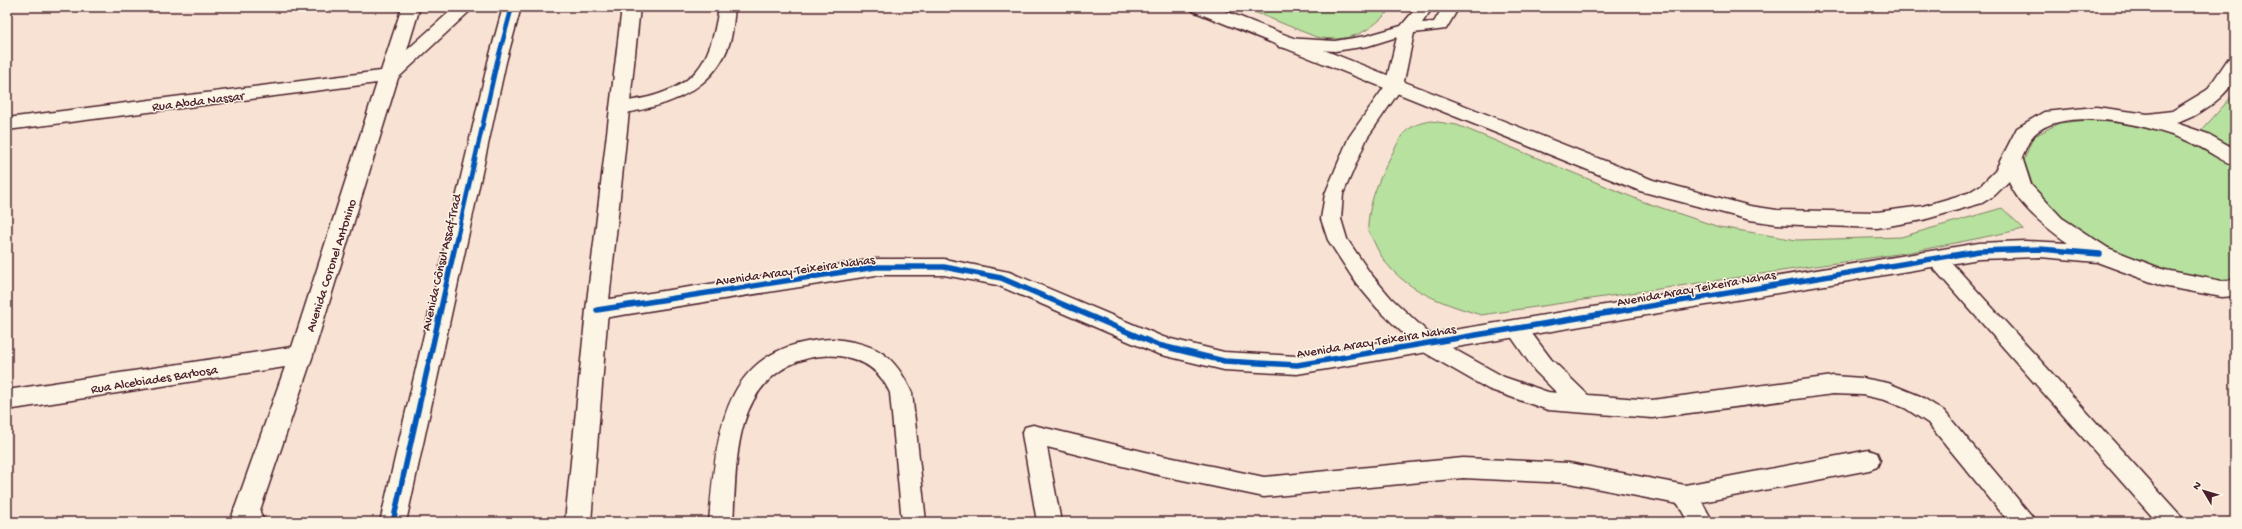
<svg xmlns="http://www.w3.org/2000/svg" width="2242" height="529" viewBox="0 0 2242 529" font-family="'Gochi Hand',sans-serif">
  <style>
    .green { fill: #b7e19e; stroke: #808064 }
    .lines { fill: none; stroke-linecap: round; stroke-linejoin: round }
    .lane-casing { stroke: #4a1f2b; stroke-width: 3 }
    .street-casing { stroke: #4a1f2b; stroke-width: 3 }
    .secondary-casing { stroke: #4a1f2b; stroke-width: 3 }
    .primary-casing { stroke: #4a1f2b; stroke-width: 3 }
    .lane { fill: #fcf5e5; fill-rule: evenodd }
    .street { fill: #fcf5e5; fill-rule: evenodd }
    .secondary { fill: #fcf5e5; fill-rule: evenodd }
    .primary { fill: #fcf5e5; fill-rule: evenodd }
    .cycleway-far1-casing { stroke: #fcf5e5; stroke-width: 6 }
    .cycleway-casing { stroke: #fcf5e5; stroke-width: 8 }
    .cycleway-far1 { stroke: #0057b8; stroke-width: 4.5 }
    .cycleway { stroke: #0057b8; stroke-width: 5.5 }
    .labels { text-anchor: middle; stroke-width: 3; stroke-linejoin: round; paint-order: stroke }
    .street-label { font-size: 13px; fill: #4a1f2b; stroke: #fcf5e5 }
  </style>
  <rect width="100%" height="100%" fill="#f8e2d4"/>
  <filter id="ink" filterUnits="userSpaceOnUse"><feTurbulence type="fractalNoise" baseFrequency=".025" numOctaves="2"/><feDisplacementMap in="SourceGraphic" scale="8" xChannelSelector="R" yChannelSelector="G"/><feConvolveMatrix kernelMatrix="1 2 1 2 8 2 1 2 1" color-interpolation-filters="sRGB"/></filter>
  <g filter="url(#ink)">
    <g class="green">
      <path d="M 1242,7 L 1364,7 L 1388,12 C 1367,34 1347,43 1316,37 Z"/>
      <path d="M 2235,93 L 2235,147 L 2201,131 Z"/>
      <path d="M 2099,119 L 2146,126 L 2195,144 L 2235,167 L 2235,278 L 2215,280 L 2161,271 L 2108,250 L 2063,221 L 2034,189 L 2024,160 L 2033,137 L 2059,123 Z"/>
      <path d="M 1431,121 L 1457,125 L 1644,202 L 1719,227 L 1797,240 L 1901,237 L 2002,208 L 2024,229 L 1911,252 L 1481,315 C 1438,302 1393,287 1374,242 C 1372,237 1367,231 1368,225 C 1370,192 1387,164 1402,135 C 1411,126 1418,123 1431,121 Z"/>
    </g>
    <g class="lines">
      <g class="lane-casing">
        <g id="lane">
          <path d="M 719,7 L 735,7 C 734,17 733,28 731,38 C 721,76 689,98 652,107 C 640,110 625,115 613,112 L 610,108 L 613,104 C 625,101 637,100 649,97 C 702,83 711,56 719,7 Z"/>
          <path d="M 1417,7 L 1433,7 L 1422,23 L 1434,22 L 1443,7 L 1459,7 L 1446,29 L 1414,33 L 1403,86 L 1367,138 L 1343,194 L 1341,219 L 1347,239 L 1370,273 L 1391,298 L 1434,338 L 1504,377 L 1548,392 L 1557,393 L 1535,371 L 1510,335 L 1507,329 L 1510,323 L 1517,321 L 1524,323 L 1551,359 L 1588,395 L 1652,400 L 1833,376 L 1862,378 L 1888,383 L 1920,396 L 1944,411 L 2031,515 L 2035,522 L 2009,522 L 1928,423 L 1905,408 L 1885,400 L 1862,395 L 1833,394 L 1652,418 L 1548,410 L 1488,389 L 1420,350 L 1377,308 L 1356,283 L 1328,240 L 1321,219 L 1325,194 L 1349,137 L 1385,86 L 1397,37 L 1368,46 L 1335,51 L 1285,48 L 1279,47 L 1277,43 L 1279,39 L 1285,38 L 1335,41 L 1366,36 L 1401,26 Z"/>
          <path d="M 1936,251 L 1943,253 L 2180,515 L 2184,522 L 2157,522 L 1929,263 L 1926,258 L 1929,253 Z"/>
          <path d="M 834,339 C 877,344 894,354 912,393 L 926,522 L 902,522 L 890,393 C 880,370 863,359 839,356 C 821,354 803,358 788,366 C 732,396 737,467 733,522 L 709,522 C 717,433 720,343 834,339 Z"/>
          <path d="M 1033,425 L 1154,454 L 1264,477 L 1463,458 L 1569,463 L 1685,485 L 1869,450 L 1877,453 L 1880,460 L 1877,467 L 1869,470 L 1702,502 L 1713,522 L 1688,522 L 1678,504 L 1569,483 L 1463,478 L 1264,497 L 1154,474 L 1047,447 L 1061,522 L 1037,522 L 1022,434 L 1025,427 Z"/>
        </g>
      </g>
      <g class="street-casing">
        <path id="street" d="M 402,7 L 420,7 L 407,50 L 455,7 L 474,7 L 398,78 L 313,355 L 256,522 L 230,522 L 285,367 L 7,410 L 7,390 L 292,347 L 377,83 L 7,130 L 7,118 L 381,71 Z"/>
      </g>
      <g class="secondary-casing">
        <path id="secondary" d="M 1190,7 L 1215,7 L 1653,180 L 1750,206 L 1777,210 L 1877,212 L 1923,206 L 1968,193 L 1981,185 L 1995,171 L 2017,128 L 2044,112 L 2096,107 L 2148,114 L 2172,111 L 2207,90 L 2228,59 L 2235,57 C 2235,63 2236,70 2235,76 C 2231,95 2194,119 2176,123 L 2208,134 L 2235,149 L 2235,165 C 2220,161 2208,150 2194,144 C 2159,127 2061,102 2032,137 C 2028,142 2025,151 2022,157 L 2031,185 L 2062,218 L 2108,248 L 2165,270 L 2222,281 L 2235,280 L 2235,296 L 2222,297 L 2162,286 L 2097,262 L 2040,257 L 1979,259 L 1297,374 L 1224,370 L 1158,354 L 997,285 L 944,275 L 876,275 L 597,319 L 589,316 L 586,310 L 589,304 L 597,301 L 876,259 L 944,259 L 1009,272 L 1163,337 L 1224,352 L 1297,356 L 1979,243 L 2025,241 L 2068,243 C 2048,229 2017,205 2009,181 L 1995,195 L 1982,203 L 1923,220 L 1877,228 L 1777,224 L 1750,220 L 1640,191 L 1193,11 Z"/>
      </g>
      <g class="primary-casing">
        <g id="primary">
          <path d="M 503,7 L 521,7 L 506,62 L 406,522 L 380,522 L 488,62 Z"/>
          <path d="M 622,7 L 640,7 L 608,310 L 591,522 L 565,522 L 586,310 Z"/>
          <path d="M 247,499 L 256,502 L 264,522 L 238,522 L 234,510 L 238,502 Z"/>
        </g>
      </g>
      <use href="#lane" class="lane"/>
      <use href="#street" class="street"/>
      <use href="#secondary" class="secondary"/>
      <use href="#primary" class="primary"/>
      <g class="cycleway-far1-casing">
        <path id="cycleway-far1" d="M 457,238 L 497,62 L 512,7"/>
      </g>
      <g class="cycleway-casing">
        <g id="cycleway">
          <path d="M 597,310 L 876,267 L 944,267 L 1001,278 L 1158,345 L 1224,361 L 1297,365 L 1979,251 L 2040,249 L 2100,254"/>
          <path d="M 393,522 L 457,237"/>
        </g>
      </g>
      <use href="#cycleway-far1" class="cycleway-far1"/>
      <use href="#cycleway" class="cycleway"/>
    </g>
  </g>
  <g class="labels">
    <g class="street-label">
      <text transform="translate(198 100) rotate(-7)" y="5">Rua Abda Nassar</text>
      <text transform="translate(440 262) rotate(-77)" y="5">Avenida Cônsul Assaf Trad</text>
      <text transform="translate(330 265) rotate(-72)" y="5">Avenida Coronel Antonino</text>
      <text transform="translate(795 269) rotate(-8)" y="5">Avenida Aracy Teixeira Nahas</text>
      <text transform="translate(1696 287) rotate(-10)" y="5">Avenida Aracy Teixeira Nahas</text>
      <text transform="translate(1376 340) rotate(-9)" y="5">Avenida Aracy Teixeira Nahas</text>
      <text transform="translate(154 378) rotate(-9)" y="5">Rua Alcebiades Barbosa</text>
    </g>
  </g>
  <rect width="2242" height="529" fill="none" stroke="#fcf5e5" stroke-width="24"/>
  <rect x="12" y="12" width="2218" height="505" fill="none" stroke="#4a1f2b" stroke-width="1.5" filter="url(#ink)"/>
  <g transform="translate(2204 491) rotate(308)" stroke="#fcf5e5" stroke-width="3" paint-order="stroke">
  <path d="M0-3L7 15L0 10L-7 15Z" fill="#4a1f2b"/>
  <text y="-6" font-size="11" font-weight="bold" text-anchor="middle" fill="#4a1f2b">N</text>
  </g>
</svg>
